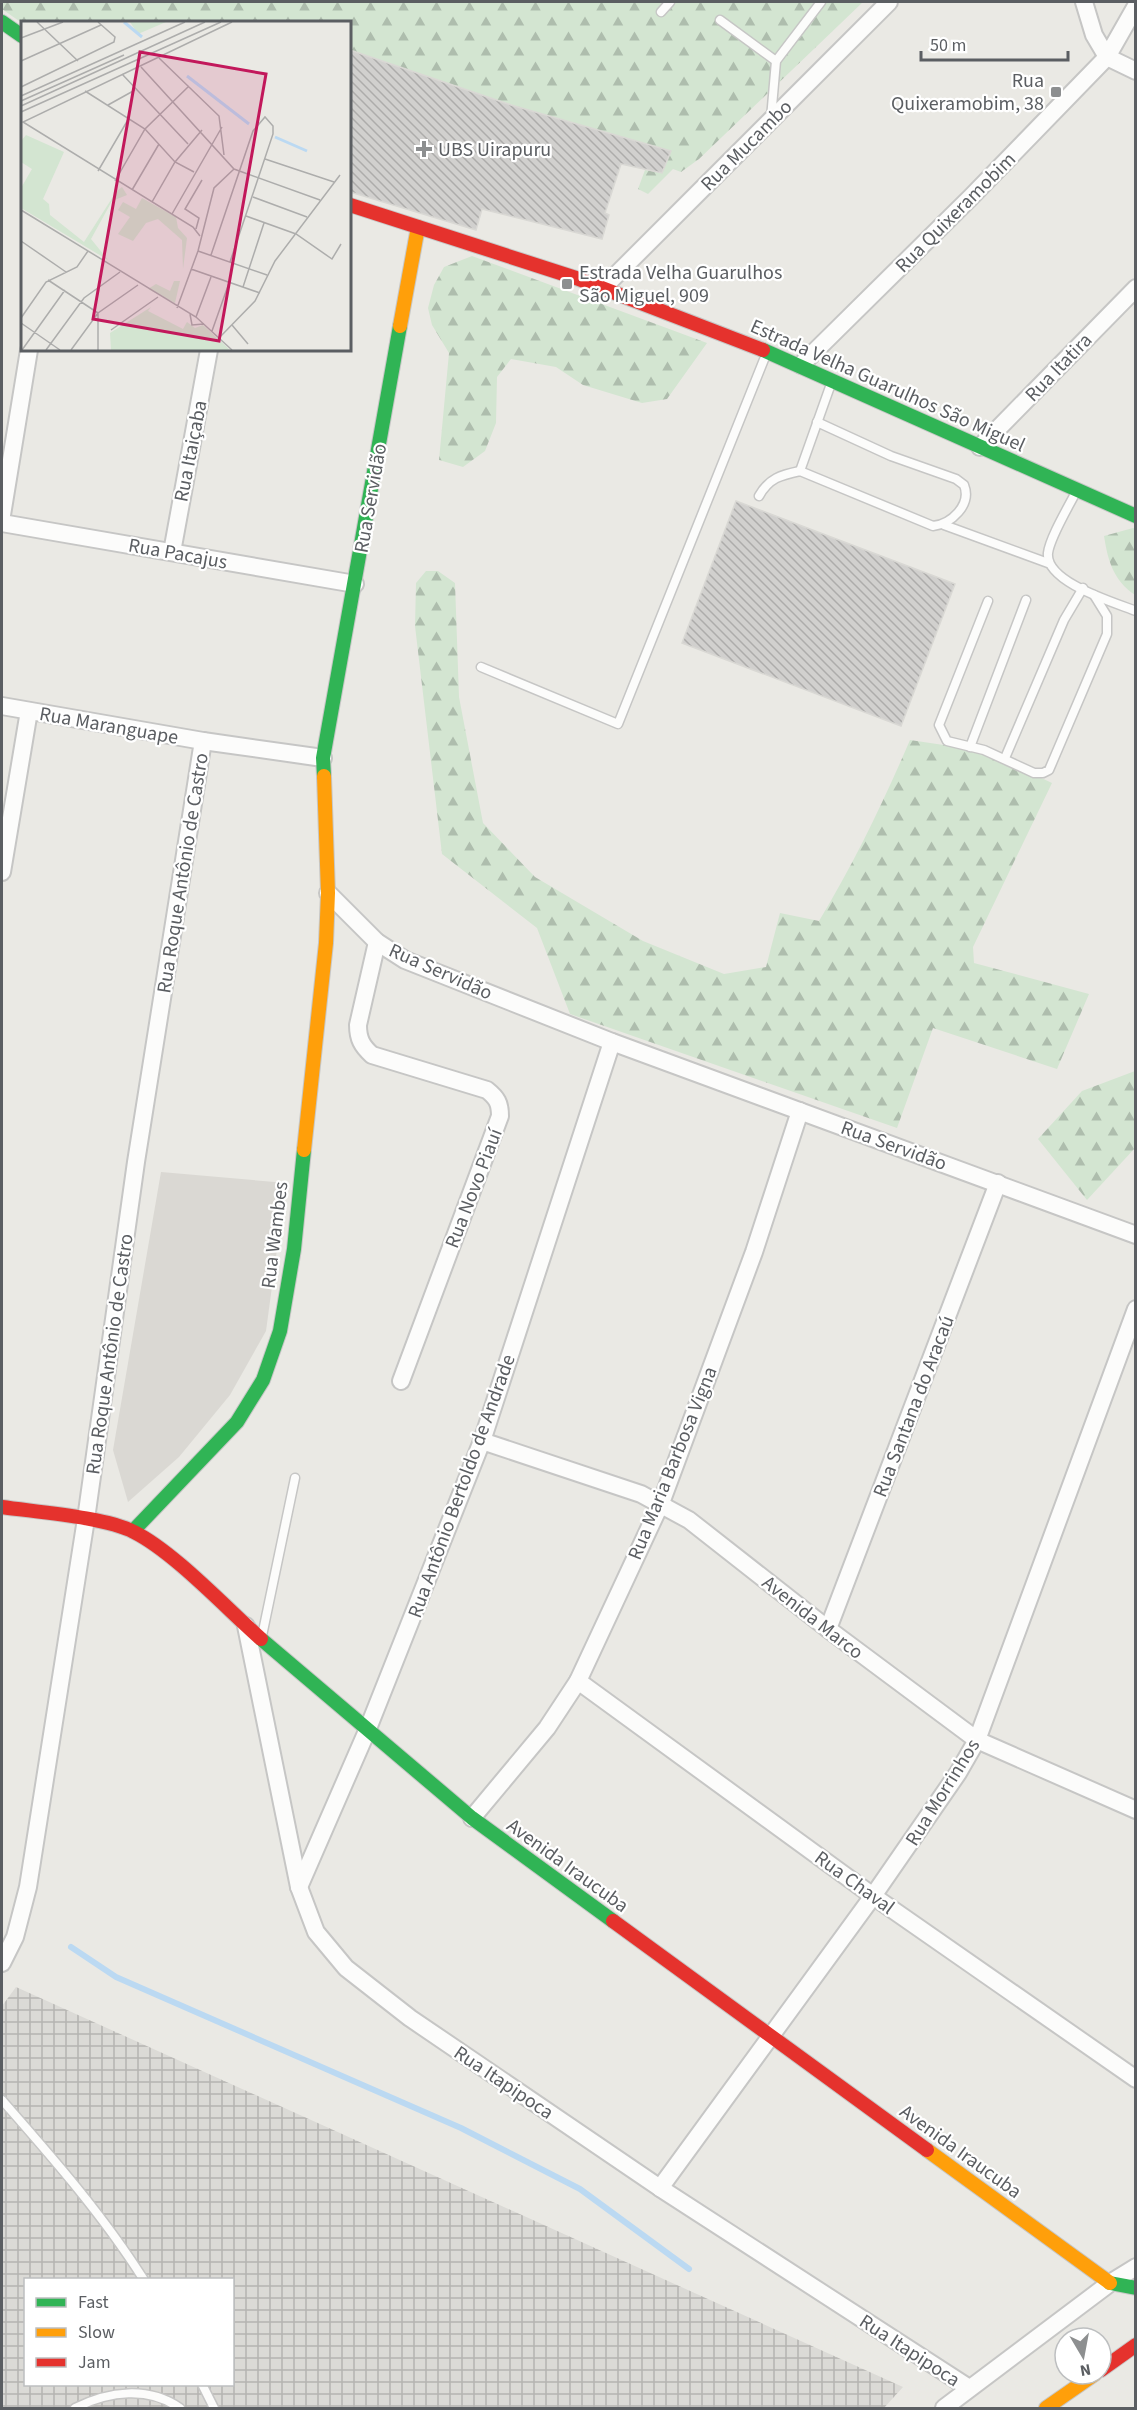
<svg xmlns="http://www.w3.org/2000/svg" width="1137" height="2410" viewBox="0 0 1137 2410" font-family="'Source Sans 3',sans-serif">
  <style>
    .industrial { fill: url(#industrial-grid); fill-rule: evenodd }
    .education { fill: #dad8d3 }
    .forest { fill: url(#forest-firs) }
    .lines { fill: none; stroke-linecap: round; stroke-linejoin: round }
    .stream { stroke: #bbd9f2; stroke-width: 6 }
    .building { fill: url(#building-back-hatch); stroke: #d9d8d4; stroke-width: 1.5 }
    .lane-casing { stroke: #c6c6c5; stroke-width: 11 }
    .street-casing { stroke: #c6c6c5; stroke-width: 20 }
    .fast-casing { stroke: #c7c7c6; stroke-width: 16 }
    .slow-casing { stroke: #c7c7c6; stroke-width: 16 }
    .jam-casing { stroke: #c7c7c6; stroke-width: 16 }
    .lane { stroke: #fcfcfb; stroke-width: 8 }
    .street { stroke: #fcfcfb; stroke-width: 16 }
    .fast { stroke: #30b455; stroke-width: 14 }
    .slow { stroke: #ff9f0a; stroke-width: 14 }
    .jam { stroke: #e5322d; stroke-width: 14 }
    .poi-dot { fill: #8d8f90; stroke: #fff; stroke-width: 2 }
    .labels { text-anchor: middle; stroke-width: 4.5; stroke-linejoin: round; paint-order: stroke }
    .poi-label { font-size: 20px; fill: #5b5e62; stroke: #fff; text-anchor: start }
    .street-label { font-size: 20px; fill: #5b5e62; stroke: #fff }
    .inset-river { fill: none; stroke: #bbd9f2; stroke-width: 3 }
    .inset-road { fill: none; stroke: #adadac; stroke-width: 1.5 }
    .view { fill: #c2185b; fill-opacity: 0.15; stroke: #c2185b; stroke-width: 3 }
    .inset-edge { fill: none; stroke: #5b5e62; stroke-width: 3 }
  </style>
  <defs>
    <pattern id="industrial-grid" width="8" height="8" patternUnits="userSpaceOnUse" patternTransform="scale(1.5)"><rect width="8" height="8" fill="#dbdad6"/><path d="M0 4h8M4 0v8" fill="none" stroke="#b5b4b1"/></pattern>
    <pattern id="forest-firs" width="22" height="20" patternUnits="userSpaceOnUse" patternTransform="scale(1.5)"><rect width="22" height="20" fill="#d3e5d1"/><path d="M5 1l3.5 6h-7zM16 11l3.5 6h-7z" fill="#aebdad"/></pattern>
    <pattern id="building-back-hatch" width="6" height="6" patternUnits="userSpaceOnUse" patternTransform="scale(1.5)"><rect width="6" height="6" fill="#d1d0ce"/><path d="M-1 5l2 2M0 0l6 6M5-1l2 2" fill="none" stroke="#adacab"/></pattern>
  </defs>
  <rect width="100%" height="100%" fill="#eae9e4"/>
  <path class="industrial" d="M 16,1987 L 903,2387 L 884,2408 L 2,2408 L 2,2006 ZM 26,2280 L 232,2280 L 232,2384 L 26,2384 Z"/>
  <path class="education" d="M 161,1172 L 286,1183 L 266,1331 L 230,1395 L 179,1457 L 128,1502 L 113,1450 Z"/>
  <g class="forest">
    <path d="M 2,2 L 863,2 L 699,159 L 681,172 L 673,169 L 648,194 L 638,189 L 645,170 L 662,173 L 671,151 L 527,110 L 350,50 L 350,22 L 22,23 L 2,9 Z"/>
    <path d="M 472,256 L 707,343 L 667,399 L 642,403 L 583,385 L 556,367 L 511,359 L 497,377 L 496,423 L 485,451 L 463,467 L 439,460 L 449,353 L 432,325 L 428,308 L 434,285 L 444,267 Z"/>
    <path d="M 1133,528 L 1136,529 L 1135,595 C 1113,580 1108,561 1104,536 Z"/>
    <path d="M 426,571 L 438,571 L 455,583 L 459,697 L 483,823 L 535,877 L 643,941 L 724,974 L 766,967 L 780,913 L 819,921 C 854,863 883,803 910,740 L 984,751 L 1052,783 L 973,947 L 974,963 L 1089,994 L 1057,1069 L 933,1028 L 897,1128 L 570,1014 L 537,928 L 442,854 L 415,626 L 416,583 Z"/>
    <path d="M 1135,1071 L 1135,1148 L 1087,1200 L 1038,1139 L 1082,1091 Z"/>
  </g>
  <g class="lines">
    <path class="stream" d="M 71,1947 L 116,1977 L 461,2128 L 580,2189 L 689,2269"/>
  </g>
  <g class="building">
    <path d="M 350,50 L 511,105 L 671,151 L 662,173 L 621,164 L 605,213 L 609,215 L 602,239 L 482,209 L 476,230 L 350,192 Z"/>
    <path d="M 736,501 L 955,584 L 901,726 L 682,643 Z"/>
  </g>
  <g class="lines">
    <g class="lane-casing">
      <g id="lane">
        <path d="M 661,12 L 670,2"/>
        <path d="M 720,20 L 776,61"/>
        <path d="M 771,118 L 776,61 L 821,2"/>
        <path d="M 800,471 L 832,381"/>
        <path d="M 1077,490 C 1069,506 1050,537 1048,553 C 1045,582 1113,602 1136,611"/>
        <path d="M 759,496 C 769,478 781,475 800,471 L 933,526 C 951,524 972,505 964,485 L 956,479 L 891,456 L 817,422"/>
        <path d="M 944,525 L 1048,563"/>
        <path d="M 988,601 L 939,725 L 947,741 L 984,750 L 1034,773 L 1043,773 L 1049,770 L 1107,634 L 1107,616 L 1094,595"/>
        <path d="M 481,667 L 618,724 L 767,352"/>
        <path d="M 970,747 L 1026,600"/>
        <path d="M 1005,758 L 1064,620 L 1083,588"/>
        <path d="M 262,1636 L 295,1478"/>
        <path d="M 2,2100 C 52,2157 103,2215 144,2280"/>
        <path d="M 202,2384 L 214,2408"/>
        <path d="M 75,2408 C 109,2391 148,2386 180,2408"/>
      </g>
    </g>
    <g class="street-casing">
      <g id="street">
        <path d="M 1084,2 L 1094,35 L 1107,57"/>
        <path d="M 1107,57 L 1136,71"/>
        <path d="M 603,288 L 889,2"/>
        <path d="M 801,365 L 971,197 L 1107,57 L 1136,6"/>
        <path d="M 980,447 L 1136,288"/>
        <path d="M 2,515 L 29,350"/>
        <path d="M 2,523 L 355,584"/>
        <path d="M 172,552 L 209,350"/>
        <path d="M 2,706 L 203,741 L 323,758"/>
        <path d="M 2,872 L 29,711"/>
        <path d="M 328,893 L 377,942 L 405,960 L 612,1042 L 1136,1235"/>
        <path d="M 377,942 L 358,1025 C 358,1039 362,1046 372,1055 L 487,1090 C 497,1098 500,1103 500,1116 L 401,1381"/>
        <path d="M 482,1441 L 641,1494 L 689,1520 L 828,1629 L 977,1740 L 1136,1810"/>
        <path d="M 246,1626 L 299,1887 L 316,1932 L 346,1968 L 410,2018 L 660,2188 L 969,2388"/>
        <path d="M 828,1629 L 998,1183"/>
        <path d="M 578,1681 L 873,1896 L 1136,2079"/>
        <path d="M 472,1818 L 547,1728 L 578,1681 L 661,1503 L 754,1252 L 800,1111"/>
        <path d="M 299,1887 L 367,1731 L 482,1441 L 612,1042"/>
        <path d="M 2,1963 L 15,1937 L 28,1887 L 86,1519 L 136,1162 L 203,741"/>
        <path d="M 660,2188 L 873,1896 L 958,1773 L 977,1740 L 1136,1309"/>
        <path d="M 944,2408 L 1110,2283 L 1136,2267"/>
      </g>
    </g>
    <g class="fast-casing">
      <g id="fast">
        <path d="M 2,22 L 22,36"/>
        <path d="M 763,350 L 1136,516"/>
        <path d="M 324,776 L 323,758 L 400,326"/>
        <path d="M 133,1531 L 237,1422 L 263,1380 L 280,1331 L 294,1249 L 304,1150"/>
        <path d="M 261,1639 L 472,1818 L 613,1921"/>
        <path d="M 1110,2283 L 1136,2288"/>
      </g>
    </g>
    <g class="slow-casing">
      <g id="slow">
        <path d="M 400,326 L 418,227"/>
        <path d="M 304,1150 L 326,943 L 328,893 L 324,776"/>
        <path d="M 927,2150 L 1110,2283"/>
        <path d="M 1046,2408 L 1095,2374"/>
      </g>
    </g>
    <g class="jam-casing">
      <g id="jam">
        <path d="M 350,205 L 576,278 L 763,350"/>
        <path d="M 2,1507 C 36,1512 105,1517 134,1532 C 174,1552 226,1608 261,1639"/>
        <path d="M 613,1921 L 927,2150"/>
        <path d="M 1101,2370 L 1136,2345"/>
      </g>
    </g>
    <use href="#lane" class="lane"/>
    <use href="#street" class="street"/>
    <use href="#fast" class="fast"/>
    <use href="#slow" class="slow"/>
    <use href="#jam" class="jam"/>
  </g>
  <g class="poi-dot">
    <rect x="1050" y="86" width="12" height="12" rx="3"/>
    <path d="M421 140h6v6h6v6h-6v6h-6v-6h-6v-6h6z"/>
    <rect x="561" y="278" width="12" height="12" rx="3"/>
  </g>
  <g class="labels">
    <g class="poi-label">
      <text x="1044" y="87" text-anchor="end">Rua<tspan x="1044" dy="23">Quixeramobim, 38</tspan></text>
      <text x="438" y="156">UBS Uirapuru</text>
      <text x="579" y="279">Estrada Velha Guarulhos<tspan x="579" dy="23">São Miguel, 909</tspan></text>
    </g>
    <g class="street-label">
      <text transform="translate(746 145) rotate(-45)" y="7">Rua Mucambo</text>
      <text transform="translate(955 212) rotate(-45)" y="7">Rua Quixeramobim</text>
      <text transform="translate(1058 367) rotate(-46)" y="7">Rua Itatira</text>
      <text transform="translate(888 385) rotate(24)" y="7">Estrada Velha Guarulhos São Miguel</text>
      <text transform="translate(190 451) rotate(-79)" y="7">Rua Itaiçaba</text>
      <text transform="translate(370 498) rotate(-80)" y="7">Rua Servidão</text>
      <text transform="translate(178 553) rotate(10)" y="7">Rua Pacajus</text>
      <text transform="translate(109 725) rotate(10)" y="7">Rua Maranguape</text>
      <text transform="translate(182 873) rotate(-81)" y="7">Rua Roque Antônio de Castro</text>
      <text transform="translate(441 971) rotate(24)" y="7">Rua Servidão</text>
      <text transform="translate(894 1145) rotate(20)" y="7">Rua Servidão</text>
      <text transform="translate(473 1188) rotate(-69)" y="7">Rua Novo Piauí</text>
      <text transform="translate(274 1235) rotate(-83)" y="7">Rua Wambes</text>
      <text transform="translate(109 1354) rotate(-82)" y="7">Rua Roque Antônio de Castro</text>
      <text transform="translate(913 1406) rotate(-69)" y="7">Rua Santana do Aracaú</text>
      <text transform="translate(672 1463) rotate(-68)" y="7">Rua Maria Barbosa Vigna</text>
      <text transform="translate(461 1486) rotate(-70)" y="7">Rua Antônio Bertoldo de Andrade</text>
      <text transform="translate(813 1617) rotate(38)" y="7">Avenida Marco</text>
      <text transform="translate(942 1792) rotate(-58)" y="7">Rua Morrinhos</text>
      <text transform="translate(568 1865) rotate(36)" y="7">Avenida Iraucuba</text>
      <text transform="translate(855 1882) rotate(36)" y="7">Rua Chaval</text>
      <text transform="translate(504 2082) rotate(34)" y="7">Rua Itapipoca</text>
      <text transform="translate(961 2151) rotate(36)" y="7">Avenida Iraucuba</text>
      <text transform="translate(910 2350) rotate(33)" y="7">Rua Itapipoca</text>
    </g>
  </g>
  <g transform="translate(21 21)">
    <rect width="330" height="330" fill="#eae9e4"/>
    <path d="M 109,1 L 145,1 L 117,13 ZM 5,114 L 43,131 L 22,178 L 28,183 L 29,194 L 63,221 L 95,171 L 101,166 L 106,174 L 91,180 L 70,218 L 87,239 L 0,187 L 0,167 L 11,148 L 0,141 L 0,120 ZM 121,177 L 155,196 L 157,207 L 166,217 L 162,248 L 161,219 L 137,198 L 125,202 L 112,220 L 97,213 L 109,196 L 97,189 L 102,181 L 115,188 ZM 153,260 L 159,260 L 154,282 L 127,268 L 135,263 L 149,270 ZM 130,286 L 127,290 L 162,308 L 166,301 L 174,307 L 182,304 L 209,329 L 90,329 L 89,312 Z" fill="#d3e5d1"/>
    <path class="inset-river" d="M 103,1 L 121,16M 166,55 L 228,103M 254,116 L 286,130"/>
    <path class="inset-road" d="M 16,1 L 57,40M 0,17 L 42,1M 138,37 L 198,95 L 203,134M 0,40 L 80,4M 120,46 L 213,148 L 299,179M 101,53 L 167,123M 0,66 L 93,21 L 94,16 L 77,1M 64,70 L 124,108 L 154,141 L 173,151M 0,75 L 164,1M 0,80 L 103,34M 87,84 L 114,69M 0,85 L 184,1M 0,91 L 200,1M 244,138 L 313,161M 77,150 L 108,97M 94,160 L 124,108 L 168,65M 111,169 L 138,123M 232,176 L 286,196M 131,181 L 154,141 L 181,109M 0,189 L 175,296 L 211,329M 151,193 L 201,106M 225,195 L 275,213 L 311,238 L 320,223M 175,208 L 178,197 L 164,188 L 181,159M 179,215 L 172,206 L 2,101 L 211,1M 0,220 L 45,251M 177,230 L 246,254M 190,234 L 232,110 L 244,96 L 252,105 L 252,113 L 209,241M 170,248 L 239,272M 27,259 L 77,292M 222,266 L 243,202M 156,287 L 177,230 L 193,167 L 213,148M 169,293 L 171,304 L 183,303M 175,296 L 190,256M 0,297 L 25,261 L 56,246 L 67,230M 0,302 L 39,329M 211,304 L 227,323M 90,309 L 137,276M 191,310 L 208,262M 198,317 L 234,280 L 254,240 L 319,154M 1,329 L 44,269M 25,329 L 63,277 L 99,251M 50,329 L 77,292 L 117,264M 77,329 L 77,292"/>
    <path class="view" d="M 119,31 L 245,53 L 198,320 L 72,298 Z"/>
    <rect width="330" height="330" class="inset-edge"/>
  </g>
  <rect width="1137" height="2410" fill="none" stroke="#5b5e62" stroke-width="6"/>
  <rect x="24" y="2278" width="210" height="108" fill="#ffffff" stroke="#bdbfc0" stroke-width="1.5"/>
  <rect x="36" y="2298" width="30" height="9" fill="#30b455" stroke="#bdbfc0" stroke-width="1.5"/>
  <text x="78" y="2308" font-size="18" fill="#5b5e62">Fast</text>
  <rect x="36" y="2328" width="30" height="9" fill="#ff9f0a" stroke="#bdbfc0" stroke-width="1.5"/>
  <text x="78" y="2338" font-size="18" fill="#5b5e62">Slow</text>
  <rect x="36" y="2358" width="30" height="9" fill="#e5322d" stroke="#bdbfc0" stroke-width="1.5"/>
  <text x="78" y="2368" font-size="18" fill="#5b5e62">Jam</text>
  <g transform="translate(1083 2356) rotate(170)"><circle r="28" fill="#ffffff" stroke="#bdbfc0" stroke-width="1.5"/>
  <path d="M0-4.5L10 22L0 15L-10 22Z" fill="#8d8f90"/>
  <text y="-9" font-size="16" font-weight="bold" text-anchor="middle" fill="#5b5e62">N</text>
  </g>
  <path d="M921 51v9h147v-9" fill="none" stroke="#5b5e62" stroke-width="3"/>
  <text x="930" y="51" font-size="18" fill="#5b5e62" stroke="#ffffff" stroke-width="4.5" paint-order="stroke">50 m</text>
</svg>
